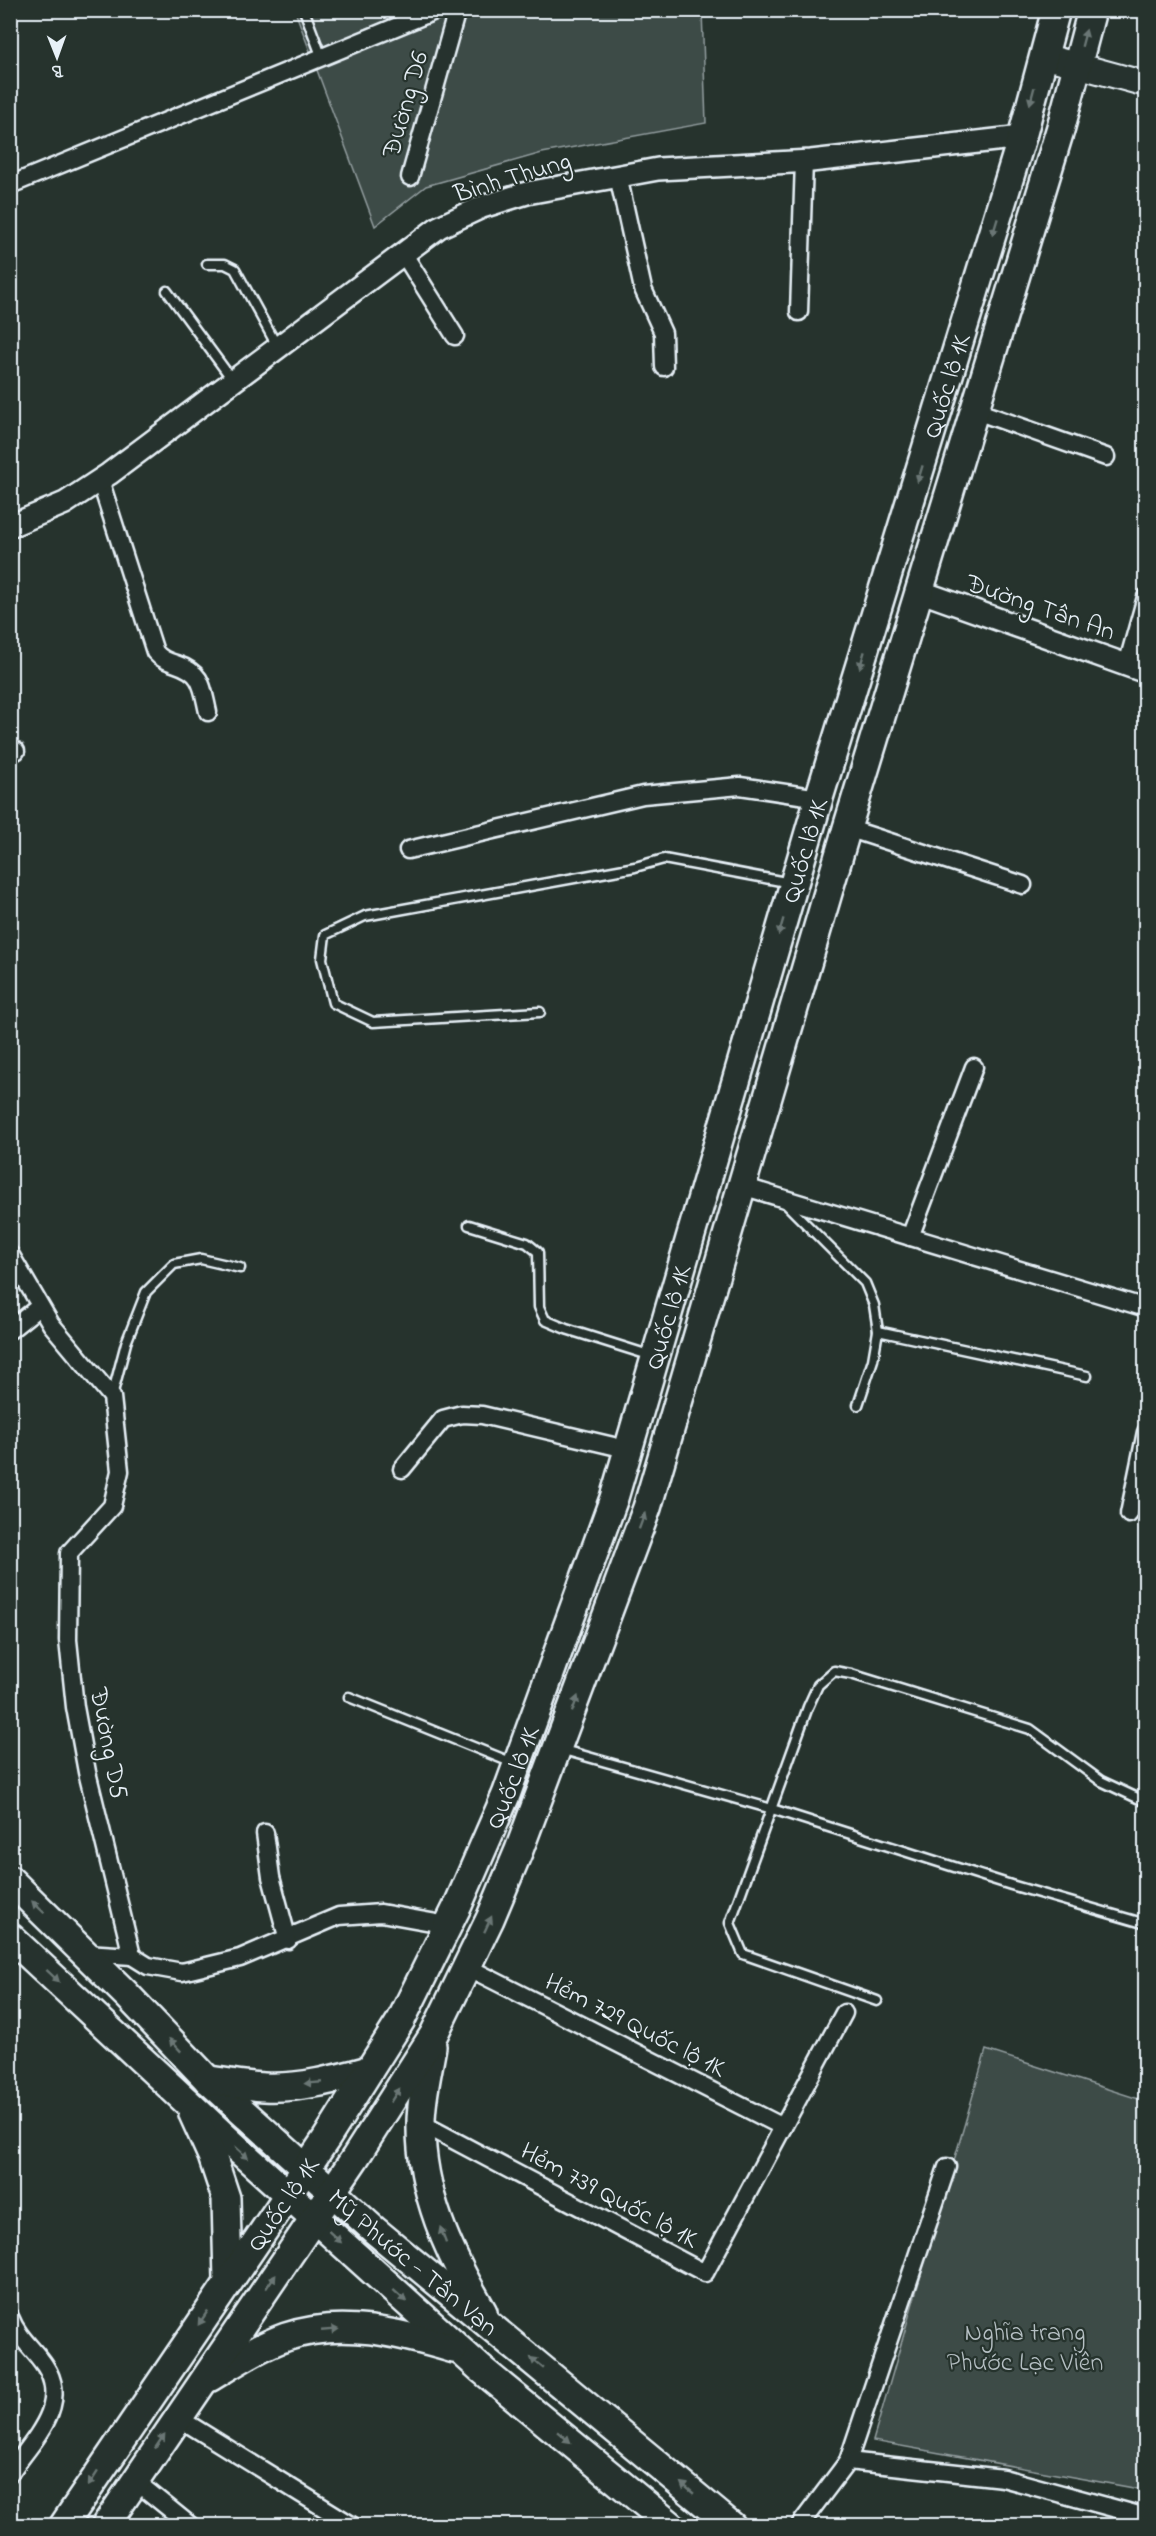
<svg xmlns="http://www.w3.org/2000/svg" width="1156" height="2536" viewBox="0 0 1156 2536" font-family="'Indie Flower',sans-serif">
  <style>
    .green { fill: #3e4b47; stroke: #939ea0; stroke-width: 1.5 }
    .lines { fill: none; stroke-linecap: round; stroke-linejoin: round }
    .service-casing { stroke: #e8f1f8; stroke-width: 13 }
    .minor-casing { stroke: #e8f1f8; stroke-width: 21 }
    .tertiary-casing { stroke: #e8f1f8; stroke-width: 26 }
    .secondary-casing { stroke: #e8f1f8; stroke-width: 28 }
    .primary-casing { stroke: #e8f1f8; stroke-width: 32 }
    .service { stroke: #26332d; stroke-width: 8 }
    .minor { stroke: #26332d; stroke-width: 16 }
    .tertiary { stroke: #26332d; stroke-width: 21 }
    .secondary { stroke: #26332d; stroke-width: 24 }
    .primary { stroke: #26332d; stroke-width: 27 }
    .oneway { fill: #6a7674 }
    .labels { text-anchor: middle; stroke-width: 4.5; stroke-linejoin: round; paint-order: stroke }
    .street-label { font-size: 26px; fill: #e8f1f8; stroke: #26332d }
    .park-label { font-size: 26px; fill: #b5bfc3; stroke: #26332d }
  </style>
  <rect width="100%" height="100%" fill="#26332d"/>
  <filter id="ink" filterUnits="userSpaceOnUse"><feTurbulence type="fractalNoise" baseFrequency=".0167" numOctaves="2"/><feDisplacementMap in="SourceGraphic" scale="12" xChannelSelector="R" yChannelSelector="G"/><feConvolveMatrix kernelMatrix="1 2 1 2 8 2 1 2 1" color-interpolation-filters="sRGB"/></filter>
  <g filter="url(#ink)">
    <g class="green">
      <path d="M 295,11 L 702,11 L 706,123 L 542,153 L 426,186 L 375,226 Z"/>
      <path d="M 986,2050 L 1145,2101 L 1145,2490 L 873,2441 Z"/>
    </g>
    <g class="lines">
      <g class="service-casing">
        <g id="service">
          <path d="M 304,10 L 322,58"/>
          <path d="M 207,264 L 225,264 L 235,269 L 277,346"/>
          <path d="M 167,291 L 234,382"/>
          <path d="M 540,1012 L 373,1022 L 333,1003 L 322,959 L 325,935 L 365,916 L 635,867 L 664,859 L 791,883"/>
          <path d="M 785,1203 L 865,1283 L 874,1305 L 878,1331 L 873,1360 L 858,1405"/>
          <path d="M 469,1225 L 527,1243 L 538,1252 L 539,1307 L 545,1320 L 566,1329 L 652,1356"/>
          <path d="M 878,1331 L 1087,1376"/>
          <path d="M 112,1396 L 126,1343 L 146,1292 L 174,1264 L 201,1259 L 240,1268"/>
          <path d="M 349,1697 L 513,1763"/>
          <path d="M 560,1749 L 772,1809 L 1011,1885 L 1146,1924"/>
          <path d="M 877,2001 L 743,1954 L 730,1923 L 808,1707 L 818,1685 L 834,1671 L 851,1674 L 1030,1729 L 1101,1781 L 1146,1802"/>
        </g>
      </g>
      <g class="minor-casing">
        <g id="minor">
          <path d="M 618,176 L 643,289 L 663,333 L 664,367"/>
          <path d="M 410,177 L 457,10"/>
          <path d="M 10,185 L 437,10"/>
          <path d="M 403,253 L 455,336"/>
          <path d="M 799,312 L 804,161"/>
          <path d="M 976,411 L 1106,457"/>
          <path d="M 100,480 L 155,652 C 161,659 167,661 176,664 C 203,673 202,686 208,712"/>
          <path d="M 1127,665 L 1146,597"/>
          <path d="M 10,753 L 16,751"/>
          <path d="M 847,828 L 1023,885"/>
          <path d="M 408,850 L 643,795 L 740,786 L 819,798"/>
          <path d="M 742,1186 L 1146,1308"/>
          <path d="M 910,1237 L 974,1067"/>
          <path d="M 10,1254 L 51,1324 L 112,1397 L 120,1471 L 112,1506 L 69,1553 L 68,1640 L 75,1707 L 87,1772 L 132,1956 L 148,1966 L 182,1972 L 240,1958 L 339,1916 L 381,1913 L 448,1925"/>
          <path d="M 10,1330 L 40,1306"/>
          <path d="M 402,1469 L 443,1419 L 462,1414 L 482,1415 L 626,1449"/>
          <path d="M 1129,1514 L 1146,1432"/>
          <path d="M 265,1833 L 271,1877 L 288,1940"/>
          <path d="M 86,1953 L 132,1956"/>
          <path d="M 467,1967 L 783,2127"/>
          <path d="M 421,2123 L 705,2273 L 844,2013"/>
          <path d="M 10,2317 C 18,2338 34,2349 45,2366 C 71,2405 32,2441 10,2473"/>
          <path d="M 177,2417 L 353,2526"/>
          <path d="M 848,2461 L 947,2167"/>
          <path d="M 134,2480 L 191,2526"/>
          <path d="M 799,2526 L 848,2461 L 1003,2478 L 1146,2517"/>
        </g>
      </g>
      <g class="tertiary-casing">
        <g id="tertiary">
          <path d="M 10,526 L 65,503 L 109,474 L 439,227 L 482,207 L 527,193 L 658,169 L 811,161 L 1022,137"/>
          <path d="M 919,591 L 1146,672"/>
        </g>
      </g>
      <g class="secondary-casing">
        <path id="secondary" d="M 1043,56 L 1146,84"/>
      </g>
      <g class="primary-casing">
        <g id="primary">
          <path id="s1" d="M 10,1880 L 127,1995 L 208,2080 L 373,2229 L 732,2526"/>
          <path d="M 10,1937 L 230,2142 L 481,2369 L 672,2526"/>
          <path d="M 432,2046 C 428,2071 421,2097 421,2123 C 420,2192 449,2254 483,2312"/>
          <path d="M 208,2080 C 226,2082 245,2086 264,2087 C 299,2089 336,2079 369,2070"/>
          <path d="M 193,2114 L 212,2156 L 226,2198 L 228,2281"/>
          <path d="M 209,2378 C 234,2363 258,2347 286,2337 C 341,2318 400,2333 454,2349"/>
          <path id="s2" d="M 63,2526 L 326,2139 L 401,2020 L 458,1905 L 506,1795 L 614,1498 L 819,798 L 1022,137 L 1056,10"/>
          <path d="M 105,2526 L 355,2158 L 434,2034 L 490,1919 L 519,1850 L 647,1508 L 847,828 L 1061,127 L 1092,10"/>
        </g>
      </g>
      <use href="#service" class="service"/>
      <use href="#minor" class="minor"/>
      <use href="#tertiary" class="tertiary"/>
      <use href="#secondary" class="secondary"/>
      <use href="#primary" class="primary"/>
    </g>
    <defs><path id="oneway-solid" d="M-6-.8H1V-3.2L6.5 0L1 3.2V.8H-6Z" transform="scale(1.5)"/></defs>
    <g class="oneway">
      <use href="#oneway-solid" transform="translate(1084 38) rotate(-75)"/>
      <use href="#oneway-solid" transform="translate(1032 96) rotate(105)"/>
      <use href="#oneway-solid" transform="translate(995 227) rotate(107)"/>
      <use href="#oneway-solid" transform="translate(920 474) rotate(107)"/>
      <use href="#oneway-solid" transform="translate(862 660) rotate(107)"/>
      <use href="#oneway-solid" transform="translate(781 927) rotate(106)"/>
      <use href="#oneway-solid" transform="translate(642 1521) rotate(-70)"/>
      <use href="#oneway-solid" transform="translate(575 1704) rotate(-70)"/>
      <use href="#oneway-solid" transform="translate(38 1907) rotate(-136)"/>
      <use href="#oneway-solid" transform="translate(488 1924) rotate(-65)"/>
      <use href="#oneway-solid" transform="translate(53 1976) rotate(43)"/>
      <use href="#oneway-solid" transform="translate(175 2045) rotate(-133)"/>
      <use href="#oneway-solid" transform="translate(313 2083) rotate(175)"/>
      <use href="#oneway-solid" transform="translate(395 2095) rotate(-57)"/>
      <use href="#oneway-solid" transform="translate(242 2153) rotate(42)"/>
      <use href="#oneway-solid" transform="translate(443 2235) rotate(-110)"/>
      <use href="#oneway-solid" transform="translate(335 2237) rotate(42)"/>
      <use href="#oneway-solid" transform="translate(271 2281) rotate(-56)"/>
      <use href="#oneway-solid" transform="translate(400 2296) rotate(42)"/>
      <use href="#oneway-solid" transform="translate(203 2318) rotate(124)"/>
      <use href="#oneway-solid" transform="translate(330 2330) rotate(-5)"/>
      <use href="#oneway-solid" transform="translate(537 2363) rotate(-140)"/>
      <use href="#oneway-solid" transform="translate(564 2437) rotate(39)"/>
      <use href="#oneway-solid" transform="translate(160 2441) rotate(-56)"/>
      <use href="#oneway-solid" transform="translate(93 2479) rotate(123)"/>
      <use href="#oneway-solid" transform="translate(687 2488) rotate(-140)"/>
    </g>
  </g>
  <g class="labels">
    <g class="street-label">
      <text transform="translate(404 104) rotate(-74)" y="9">Đường D6</text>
      <text transform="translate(512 176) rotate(-17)" y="9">Bình Thung</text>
      <text dy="9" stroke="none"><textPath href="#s2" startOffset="2334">Quốc lộ 1K</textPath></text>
      <text transform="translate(1041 606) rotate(19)" y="9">Đường Tân An</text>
      <text dy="9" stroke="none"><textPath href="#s2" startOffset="1848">Quốc lộ 1K</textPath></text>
      <text dy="9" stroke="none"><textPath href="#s2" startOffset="1362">Quốc lộ 1K</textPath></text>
      <text transform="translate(110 1743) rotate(79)" y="9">Đường D5</text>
      <text dy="9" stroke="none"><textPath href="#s2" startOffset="876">Quốc lộ 1K</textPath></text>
      <text transform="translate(636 2024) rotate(27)" y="9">Hẻm 729 Quốc lộ 1K</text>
      <text transform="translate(610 2194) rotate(28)" y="9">Hẻm 739 Quốc lộ 1K</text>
      <text dy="9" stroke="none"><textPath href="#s2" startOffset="390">Quốc lộ 1K</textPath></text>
      <text dy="9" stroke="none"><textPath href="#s1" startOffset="556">Mỹ Phước - Tân Vạn</textPath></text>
    </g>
    <g class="park-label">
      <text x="1025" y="2340">Nghĩa trang<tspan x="1025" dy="30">Phước Lạc Viên</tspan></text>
    </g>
  </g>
  <rect width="1156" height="2536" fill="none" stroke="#26332d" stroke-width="36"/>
  <rect x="18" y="18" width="1120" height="2500" fill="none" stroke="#e8f1f8" stroke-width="2" filter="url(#ink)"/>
  <g transform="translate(57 57) rotate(179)" stroke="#26332d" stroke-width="4.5" paint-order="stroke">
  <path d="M0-4.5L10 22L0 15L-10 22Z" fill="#e8f1f8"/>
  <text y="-9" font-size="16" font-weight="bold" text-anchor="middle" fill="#e8f1f8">B</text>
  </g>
</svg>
